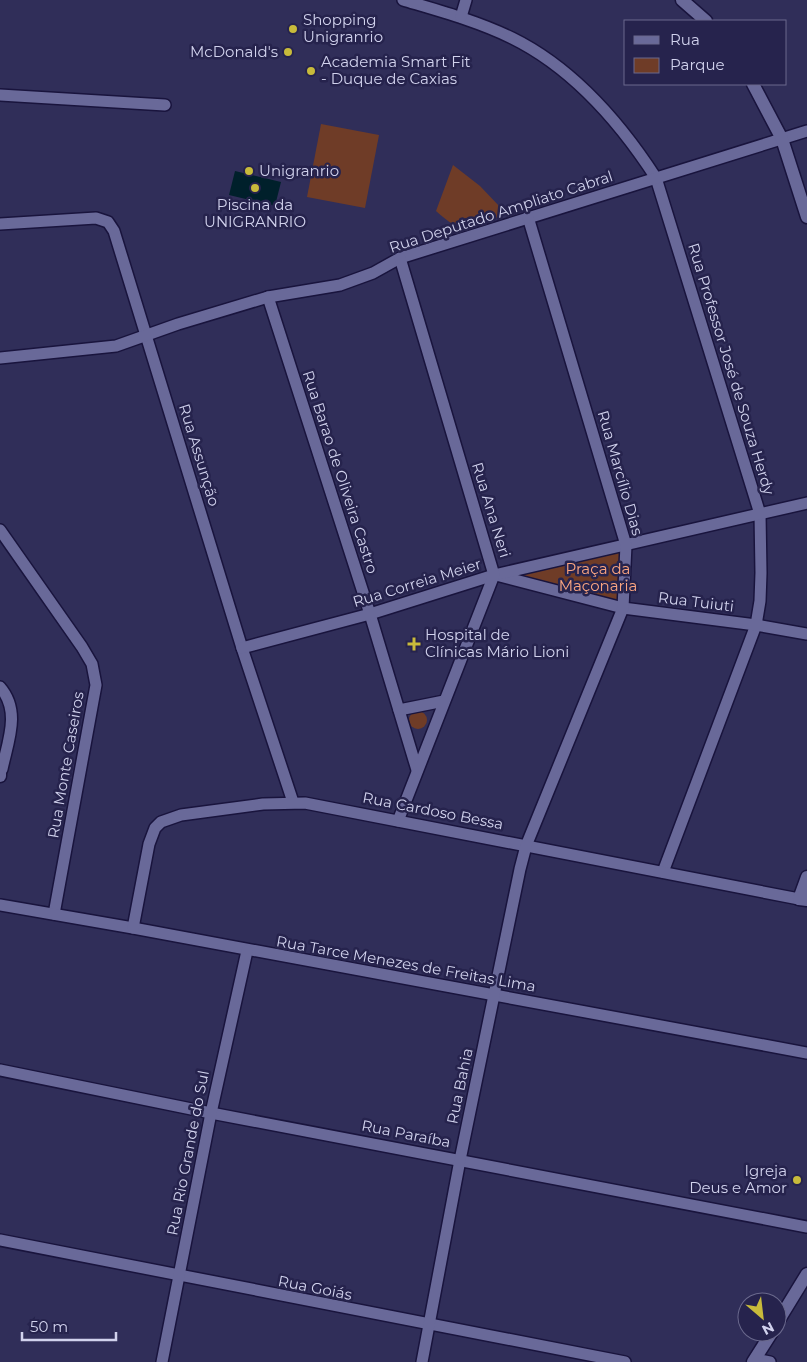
<svg xmlns="http://www.w3.org/2000/svg" width="807" height="1362" viewBox="0 0 807 1362" font-family="Montserrat,sans-serif">
  <style>
    .green { fill: #6f3c27 }
    .water { fill: #00202b }
    .lines { fill: none; stroke-linecap: round; stroke-linejoin: round }
    .minor-casing { stroke: #19143d; stroke-width: 14 }
    .tertiary-casing { stroke: #19143d; stroke-width: 15 }
    .secondary-casing { stroke: #19143d; stroke-width: 15 }
    .minor { stroke: #696999; stroke-width: 11 }
    .tertiary { stroke: #696999; stroke-width: 12 }
    .secondary { stroke: #696999; stroke-width: 12 }
    .poi-dot { fill: #c8bb3b; stroke: #26234d; stroke-width: 2 }
    .labels { text-anchor: middle; stroke-width: 5; stroke-linejoin: round; paint-order: stroke }
    .poi-label { font-size: 15px; fill: #d1d2ed; stroke: #26234d; text-anchor: start }
    .street-label { font-size: 15px; fill: #d1d2ed; stroke: #26234d }
    .park-label { font-size: 15px; fill: #fca681; stroke: #26234d }
  </style>
  <rect width="100%" height="100%" fill="#302e59"/>
  <g class="green">
    <path d="M 321,124 L 379,135 L 365,208 L 307,197 Z"/>
    <path d="M 453,165 L 480,186 L 500,207 L 498,217 C 466,230 463,235 436,211 Z"/>
    <path d="M 623,549 L 619,605 L 496,580 Z"/>
    <circle cx="418" cy="720" r="9"/>
  </g>
  <path class="water" d="M 235,171 L 281,182 L 275,206 L 229,195 Z"/>
  <g class="lines">
    <g class="minor-casing">
      <g id="minor">
        <path d="M 403,0 C 440,11 477,21 512,38 C 573,68 619,121 656,178 L 760,514 L 761,573 L 760,601 L 756,625 L 663,872"/>
        <path d="M 461,17 L 466,0"/>
        <path d="M 0,95 L 165,105"/>
        <path d="M 0,224 L 96,218 L 108,222 L 114,231 L 242,648 L 293,802"/>
        <path d="M 268,297 L 370,614 L 417,770"/>
        <path d="M 0,358 L 116,346 L 178,324 L 268,297 L 340,285 L 373,273 L 400,258 L 807,131"/>
        <path d="M 0,530 L 82,647 L 92,664 L 96,685 L 54,914"/>
        <path d="M 496,575 L 623,608 L 756,625 L 807,634"/>
        <path d="M 242,648 L 370,614 L 494,575 L 807,503"/>
        <path d="M 0,687 C 21,711 8,741 2,769"/>
        <path d="M 399,710 L 444,701"/>
        <path d="M 398,821 L 494,575 L 400,258"/>
        <path d="M 0,905 L 133,928 L 807,1053"/>
        <path d="M 133,928 L 149,844 L 155,828 L 161,822 L 181,815 L 263,804 L 305,803 L 799,899"/>
        <path d="M 0,1070 L 211,1113 L 807,1227"/>
        <path d="M 0,1240 L 625,1362"/>
        <path d="M 755,1359 L 770,1362"/>
        <path d="M 162,1362 L 211,1113 L 247,951"/>
        <path d="M 422,1362 L 460,1160 L 520,869 L 526,846 L 623,608 L 626,545 L 528,217"/>
      </g>
    </g>
    <g class="tertiary-casing">
      <path id="tertiary" d="M 0,768 L 0,776"/>
    </g>
    <g class="secondary-casing">
      <g id="secondary">
        <path d="M 682,0 L 706,21"/>
        <path d="M 753,84 L 782,139 L 807,217"/>
        <path d="M 807,877 L 799,899 L 807,900"/>
        <path d="M 777,1323 L 807,1274"/>
        <path d="M 753,1362 L 772,1332"/>
      </g>
    </g>
    <use href="#minor" class="minor"/>
    <use href="#tertiary" class="tertiary"/>
    <use href="#secondary" class="secondary"/>
  </g>
  <g class="poi-dot">
    <circle cx="293" cy="29" r="5"/>
    <circle cx="288" cy="52" r="5"/>
    <circle cx="311" cy="71" r="5"/>
    <circle cx="249" cy="171" r="5"/>
    <circle cx="255" cy="188" r="5"/>
    <path d="M411.5 636.5h5v5h5v5h-5v5h-5v-5h-5v-5h5z"/>
    <circle cx="797" cy="1180" r="5"/>
  </g>
  <g class="labels">
    <g class="poi-label">
      <text x="303" y="25">Shopping<tspan x="303" dy="17">Unigranrio</tspan></text>
      <text x="278" y="57" text-anchor="end">McDonald's</text>
      <text x="321" y="67">Academia Smart Fit<tspan x="321" dy="17">- Duque de Caxias</tspan></text>
      <text x="259" y="176">Unigranrio</text>
      <text x="255" y="210" text-anchor="middle">Piscina da<tspan x="255" dy="17">UNIGRANRIO</tspan></text>
      <text x="425" y="640">Hospital de<tspan x="425" dy="17">Clínicas Mário Lioni</tspan></text>
      <text x="787" y="1176" text-anchor="end">Igreja<tspan x="787" dy="17">Deus e Amor</tspan></text>
    </g>
    <g class="street-label">
      <text transform="translate(501 212) rotate(-18)" y="5">Rua Deputado Ampliato Cabral</text>
      <text transform="translate(731 369) rotate(73)" y="5">Rua Professor José de Souza Herdy</text>
      <text transform="translate(199 455) rotate(73)" y="5">Rua Assunção</text>
      <text transform="translate(340 472) rotate(72)" y="5">Rua Barao de Oliveira Castro</text>
      <text transform="translate(620 473) rotate(74)" y="5">Rua Marcílio Dias</text>
      <text transform="translate(491 510) rotate(73)" y="5">Rua Ana Neri</text>
      <text transform="translate(417 583) rotate(-17)" y="5">Rua Correia Meier</text>
      <text transform="translate(696 602) rotate(7)" y="5">Rua Tuiuti</text>
      <text transform="translate(66 765) rotate(-80)" y="5">Rua Monte Caseiros</text>
      <text transform="translate(433 811) rotate(11)" y="5">Rua Cardoso Bessa</text>
      <text transform="translate(406 964) rotate(10)" y="5">Rua Tarce Menezes de Freitas Lima</text>
      <text transform="translate(460 1086) rotate(-78)" y="5">Rua Bahia</text>
      <text transform="translate(406 1134) rotate(11)" y="5">Rua Paraíba</text>
      <text transform="translate(188 1153) rotate(-79)" y="5">Rua Rio Grande do Sul</text>
      <text transform="translate(315 1288) rotate(11)" y="5">Rua Goiás</text>
    </g>
    <g class="park-label">
      <text x="598" y="574">Praça da<tspan x="598" dy="17">Maçonaria</tspan></text>
    </g>
  </g>
  <rect x="624" y="20" width="162" height="65" fill="#26234d" stroke="#6a698d"/>
  <rect x="634" y="36" width="25" height="8" fill="#696999" stroke="#6a698d"/>
  <text x="670" y="45" font-size="15" fill="#d1d2ed">Rua</text>
  <rect x="634" y="58" width="25" height="15" fill="#6f3c27" stroke="#6a698d"/>
  <text x="670" y="70" font-size="15" fill="#d1d2ed">Parque</text>
  <g transform="translate(762 1317) rotate(152)"><circle r="24" fill="#26234d" stroke="#6a698d"/>
  <path d="M0-4L9 19L0 12L-9 19Z" fill="#c8bb3b"/>
  <text y="-8" font-size="14" font-weight="bold" text-anchor="middle" fill="#d1d2ed">N</text>
  </g>
  <path d="M22 1332v8h94v-8" fill="none" stroke="#d1d2ed" stroke-width="2.5"/>
  <text x="30" y="1332" font-size="15" fill="#d1d2ed" stroke="#26234d" stroke-width="4" paint-order="stroke">50 m</text>
</svg>
